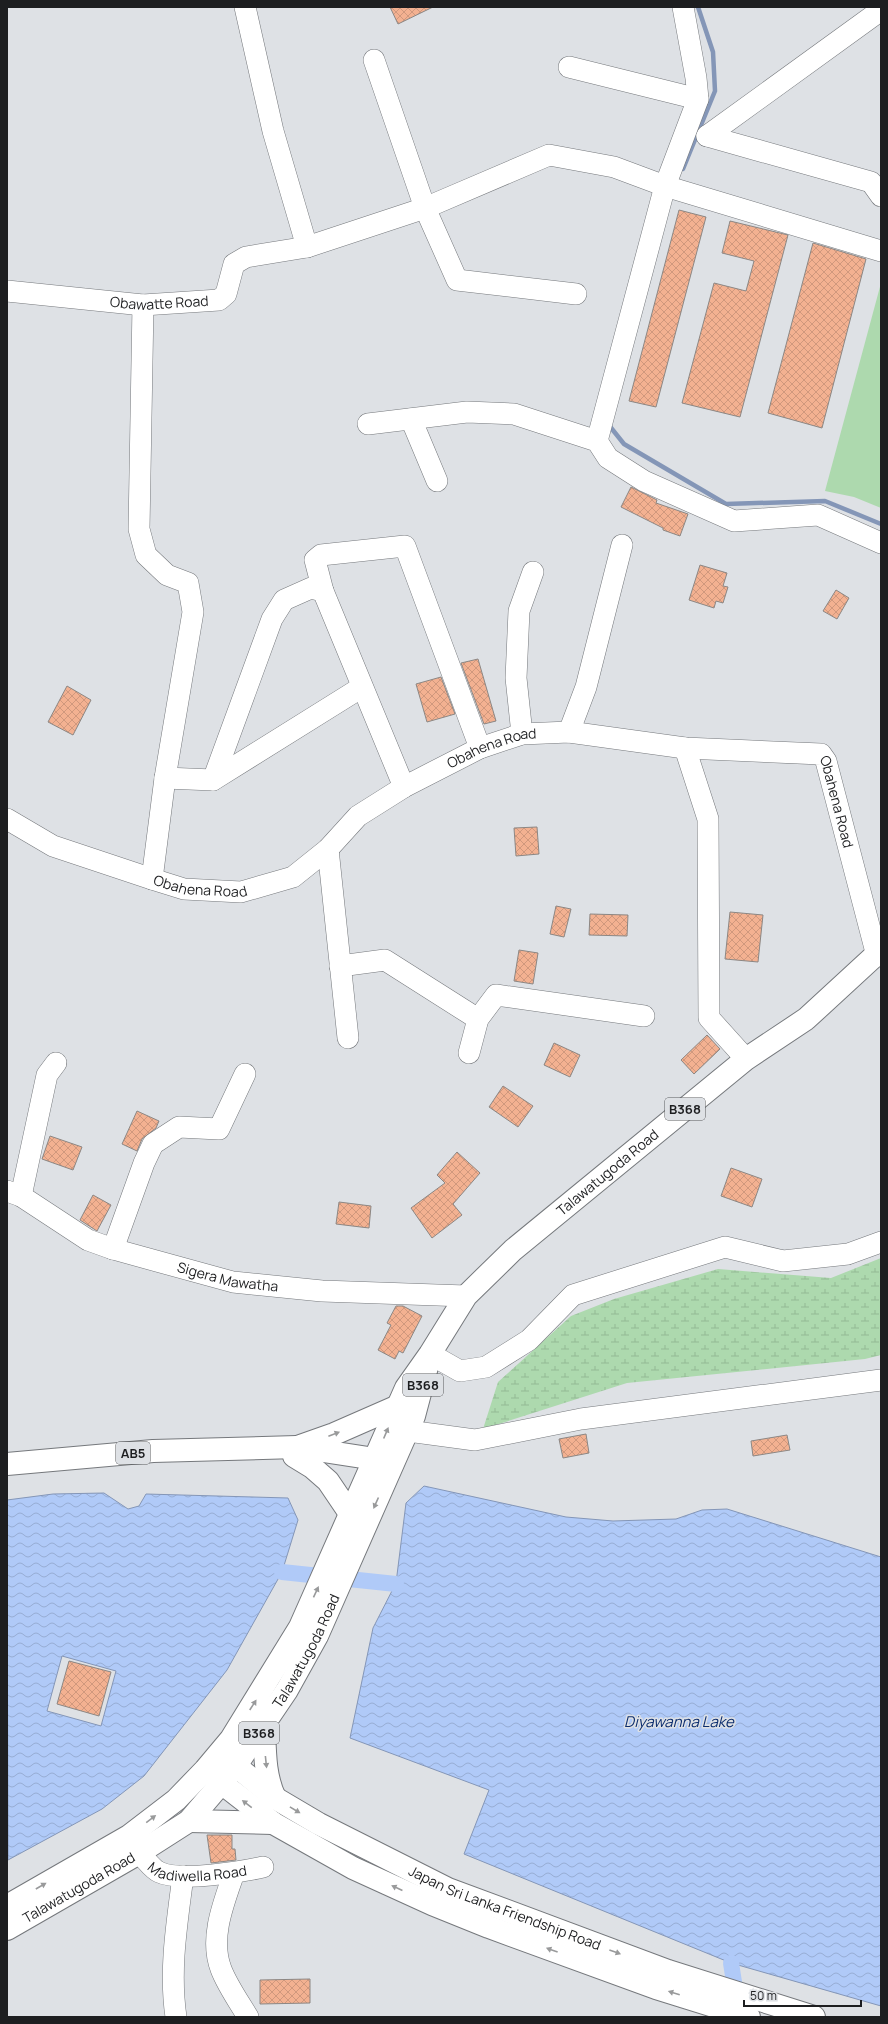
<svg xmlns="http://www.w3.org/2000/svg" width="888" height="2024" viewBox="0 0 888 2024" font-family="Manrope,sans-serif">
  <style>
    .wetland { fill: url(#wetland-marsh) }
    .park { fill: #add9ae }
    .water { fill: url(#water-waves); stroke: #8496b7; fill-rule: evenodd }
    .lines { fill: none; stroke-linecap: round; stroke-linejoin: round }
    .stream { stroke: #8496b7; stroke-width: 4.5 }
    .canal { stroke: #b0caf8; stroke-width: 16 }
    .building { fill: url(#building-cross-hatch); stroke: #8c8784 }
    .minor-casing { stroke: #75787c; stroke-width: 22 }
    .major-casing { stroke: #75787c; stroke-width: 24 }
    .minor { stroke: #fff; stroke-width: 21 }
    .major { stroke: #fff; stroke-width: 22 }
    .oneway { fill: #999a9b }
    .labels { text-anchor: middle; stroke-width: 3; stroke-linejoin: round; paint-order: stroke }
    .shield { fill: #dee1e5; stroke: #57585b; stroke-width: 1 }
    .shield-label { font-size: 13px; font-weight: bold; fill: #1d1e20 }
    .street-label { font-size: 14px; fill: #1d1e20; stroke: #dee1e5 }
    .water-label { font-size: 15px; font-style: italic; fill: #0d2e6f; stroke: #dee1e5 }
  </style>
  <defs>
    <pattern id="wetland-marsh" width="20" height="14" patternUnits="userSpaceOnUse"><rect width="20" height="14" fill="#add9ae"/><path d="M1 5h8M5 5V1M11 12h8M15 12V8" fill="none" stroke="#94ba95"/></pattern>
    <pattern id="water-waves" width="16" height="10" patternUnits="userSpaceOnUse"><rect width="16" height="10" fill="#b0caf8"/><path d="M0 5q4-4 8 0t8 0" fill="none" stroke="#97add4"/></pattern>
    <pattern id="building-cross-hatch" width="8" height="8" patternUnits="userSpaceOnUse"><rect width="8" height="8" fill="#f3b191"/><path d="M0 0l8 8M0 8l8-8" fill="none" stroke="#d0987d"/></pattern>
  </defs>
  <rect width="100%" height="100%" fill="#dee1e5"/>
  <path class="wetland" d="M 881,1258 L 881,1355 L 865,1359 L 627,1383 L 483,1429 L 498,1382 L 571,1316 L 614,1299 L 718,1269 L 831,1278 Z"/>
  <path class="park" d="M 881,283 L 881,508 L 854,497 L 825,491 Z"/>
  <g class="water">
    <path d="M 424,1486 L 566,1517 L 613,1521 L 676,1519 L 702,1510 L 727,1509 L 881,1557 L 881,2006 L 731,1963 L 464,1854 L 489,1790 L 350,1738 L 373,1628 L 396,1583 L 406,1503 Z"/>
    <path d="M 104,1493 L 128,1509 L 139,1506 L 146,1494 L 288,1498 L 298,1520 L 282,1572 L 227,1670 L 144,1776 L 102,1809 L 8,1860 L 7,1500 L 53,1494 ZM 62,1656 L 116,1671 L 101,1726 L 47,1711 Z"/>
  </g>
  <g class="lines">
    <g class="stream">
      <path d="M 683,169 L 715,91 L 713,52 L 698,7"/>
      <path d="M 608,424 L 624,444 L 726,504 L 825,501 L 881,524"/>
    </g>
    <g class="canal">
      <path d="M 282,1572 L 396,1584"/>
      <path d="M 731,1963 L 737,2001"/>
    </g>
  </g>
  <g class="building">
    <path d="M 390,7 L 433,7 L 398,24 Z"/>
    <path d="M 679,210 L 706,217 L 656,407 L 629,401 Z"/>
    <path d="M 730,221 L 788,235 L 740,417 L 682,403 L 714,283 L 746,291 L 754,261 L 722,253 Z"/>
    <path d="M 813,243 L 866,259 L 822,428 L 768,413 Z"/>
    <path d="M 631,487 L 657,500 L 656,503 L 688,514 L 680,536 L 663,530 L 663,528 L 621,507 Z"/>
    <path d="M 700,565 L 727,573 L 723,586 L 728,587 L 723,603 L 716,601 L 714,608 L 689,600 Z"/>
    <path d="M 836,590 L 849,598 L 837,619 L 823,611 Z"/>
    <path d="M 478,659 L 496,721 L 484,724 L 461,663 Z"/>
    <path d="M 441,677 L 455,714 L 427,722 L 416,684 Z"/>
    <path d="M 67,686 L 91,700 L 73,735 L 48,722 Z"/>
    <path d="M 537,827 L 539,854 L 516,856 L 514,828 Z"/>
    <path d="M 556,906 L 571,909 L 564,937 L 550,934 Z"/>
    <path d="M 730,912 L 763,915 L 758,962 L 725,959 Z"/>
    <path d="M 590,914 L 628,915 L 627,936 L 589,935 Z"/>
    <path d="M 519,950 L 538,953 L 533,984 L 514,981 Z"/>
    <path d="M 707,1035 L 720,1049 L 694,1074 L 681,1060 Z"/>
    <path d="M 554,1043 L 580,1055 L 570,1077 L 544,1065 Z"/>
    <path d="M 503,1086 L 533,1106 L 518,1127 L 489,1107 Z"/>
    <path d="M 137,1111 L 159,1121 L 156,1128 L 142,1139 L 137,1151 L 122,1144 Z"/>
    <path d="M 50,1136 L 82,1147 L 73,1170 L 42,1159 Z"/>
    <path d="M 457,1152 L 480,1173 L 453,1204 L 462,1215 L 432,1238 L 411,1208 L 445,1183 L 437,1175 Z"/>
    <path d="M 731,1168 L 762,1179 L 752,1207 L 721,1196 Z"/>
    <path d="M 93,1195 L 111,1205 L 97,1231 L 80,1220 Z"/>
    <path d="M 339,1202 L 371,1206 L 369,1228 L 336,1224 Z"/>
    <path d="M 396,1306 L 403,1306 L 422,1316 L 403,1353 L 399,1351 L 395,1359 L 378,1350 L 391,1325 L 387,1323 Z"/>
    <path d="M 586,1434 L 589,1453 L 563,1458 L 559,1439 Z"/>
    <path d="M 787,1435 L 790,1450 L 753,1456 L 751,1441 Z"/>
    <path d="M 69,1661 L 111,1672 L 99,1716 L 57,1704 Z"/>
    <path d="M 207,1835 L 232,1835 L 232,1849 L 235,1849 L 236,1860 L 211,1863 Z"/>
    <path d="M 310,1979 L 310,2003 L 260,2004 L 260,1980 Z"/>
  </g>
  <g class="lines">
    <g class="minor-casing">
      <g id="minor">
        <path d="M 245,7 L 273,131 L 307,247"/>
        <path d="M 374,60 L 425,208 L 457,280 L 576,294"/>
        <path d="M 569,67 L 698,99"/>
        <path d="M 707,136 L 881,10"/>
        <path d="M 707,136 L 871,182 L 881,196"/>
        <path id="s1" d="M 7,291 L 143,305 L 219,300 L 226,294 L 234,264 L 246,257 L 307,247 L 425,208 L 549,155 L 614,167 L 665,186 L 881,251"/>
        <path d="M 143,305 L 139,529 L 146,555 L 167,575 L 188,583 L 193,612 L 165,778 L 152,879"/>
        <path d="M 411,419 L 437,481"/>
        <path d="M 368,424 L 467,412 L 514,414 L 597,441 L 608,458 L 644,481 L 734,521 L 818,515 L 881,543"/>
        <path d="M 597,441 L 665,186 L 698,99 L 696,78 L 683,7"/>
        <path d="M 323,591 L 315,560 L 321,555 L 405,546 L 480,748"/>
        <path d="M 569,732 L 586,687 L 622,545"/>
        <path d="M 522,734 L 516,678 L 519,611 L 533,572"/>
        <path d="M 685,748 L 708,819 L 709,1018 L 746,1059"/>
        <path d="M 165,778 L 213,780 L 362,687"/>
        <path d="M 213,780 L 272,619 L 284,600 L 311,588 L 323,591 L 404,787"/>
        <path id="s2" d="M 7,819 L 53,846 L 152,879 L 184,889 L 241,892 L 293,877 L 328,849 L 358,816 L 404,787 L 480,748 L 522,734 L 569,732 L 685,748 L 821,754 L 826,761 L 877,956"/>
        <path d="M 328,849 L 348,1038"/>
        <path d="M 340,966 L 385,960 L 478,1019"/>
        <path d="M 469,1053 L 478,1019 L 496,995 L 644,1016"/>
        <path id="s3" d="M 7,1191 L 21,1196 L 88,1240 L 113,1249 L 233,1282 L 322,1291 L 466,1296"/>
        <path d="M 21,1196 L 47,1075 L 56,1063"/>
        <path d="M 113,1249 L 144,1163 L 153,1144 L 179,1127 L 219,1129 L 245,1074"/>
        <path d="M 430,1354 L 460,1371 L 486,1367 L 529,1340 L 573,1295 L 725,1247 L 783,1261 L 848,1254 L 881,1242"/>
        <path d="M 408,1431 L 475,1440 L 581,1419 L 881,1380"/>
        <path id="s4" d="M 139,1853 C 145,1858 152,1869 159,1872 C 179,1882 241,1872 263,1867"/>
        <path d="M 234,1873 C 224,1902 209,1938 221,1969 C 227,1985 239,2002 248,2017"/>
        <path d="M 176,2017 C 169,1970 177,1923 183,1876"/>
      </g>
    </g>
    <g class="major-casing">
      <g id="major">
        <path d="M 300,1446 L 334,1434 L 398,1406"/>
        <path d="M 294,1456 L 312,1467 L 328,1481 L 351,1515"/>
        <path d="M 7,1464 L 153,1451 L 297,1447 L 375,1459 L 387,1464"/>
        <path d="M 264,1725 C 265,1750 264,1775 275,1798"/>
        <path id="s5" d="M 225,1757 L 275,1798 L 319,1824 L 448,1889 L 668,1971 L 814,2017"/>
        <path d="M 210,1774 L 273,1823 L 353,1868 L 432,1904 L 489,1927 L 656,1988 L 749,2017"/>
        <path d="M 189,1821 L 273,1823"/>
        <path id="s6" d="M 7,1906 L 129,1836 L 176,1800 L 205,1770 L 231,1739 L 300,1627 L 406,1388 L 430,1354 L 466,1296 L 513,1250 L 746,1059 L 806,1019 L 881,950"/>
        <path id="s7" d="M 7,1929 L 139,1853 L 189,1821 L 235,1767 L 287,1690 L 317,1636 L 414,1416 L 428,1363"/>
      </g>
    </g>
    <use href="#minor" class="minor"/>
    <use href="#major" class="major"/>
  </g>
  <defs><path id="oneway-solid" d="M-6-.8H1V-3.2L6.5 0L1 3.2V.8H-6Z"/></defs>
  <g class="oneway">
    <use href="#oneway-solid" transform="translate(386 1433) rotate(-67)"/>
    <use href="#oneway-solid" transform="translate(334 1434) rotate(-21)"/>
    <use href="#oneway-solid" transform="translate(376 1503) rotate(114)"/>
    <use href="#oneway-solid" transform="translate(316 1592) rotate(-65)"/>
    <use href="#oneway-solid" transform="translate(253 1705) rotate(-57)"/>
    <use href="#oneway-solid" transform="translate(266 1762) rotate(84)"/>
    <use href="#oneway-solid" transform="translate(247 1804) rotate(-143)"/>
    <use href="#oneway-solid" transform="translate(295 1810) rotate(31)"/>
    <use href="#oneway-solid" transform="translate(151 1819) rotate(-37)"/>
    <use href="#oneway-solid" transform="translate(41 1886) rotate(-30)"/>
    <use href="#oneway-solid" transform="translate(397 1888) rotate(-155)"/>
    <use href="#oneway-solid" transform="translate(552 1950) rotate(-160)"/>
    <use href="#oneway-solid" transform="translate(615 1952) rotate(20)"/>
    <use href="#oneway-solid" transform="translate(674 1993) rotate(-163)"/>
  </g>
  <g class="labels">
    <g class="shield">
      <rect x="665" y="1098" width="40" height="22" rx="3"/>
      <rect x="403" y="1374" width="40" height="22" rx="3"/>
      <rect x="116" y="1442" width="34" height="22" rx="3"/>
      <rect x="239" y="1722" width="40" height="22" rx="3"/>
    </g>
    <g class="shield-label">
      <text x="685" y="1114">B368</text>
      <text x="423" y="1390">B368</text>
      <text x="133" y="1458">AB5</text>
      <text x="259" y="1738">B368</text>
    </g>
    <g class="street-label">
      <text dy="5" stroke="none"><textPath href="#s1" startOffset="153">Obawatte Road</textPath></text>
      <text dy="5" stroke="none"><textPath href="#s2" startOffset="543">Obahena Road</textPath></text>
      <text dy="5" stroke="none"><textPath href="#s2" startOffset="927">Obahena Road</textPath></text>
      <text dy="5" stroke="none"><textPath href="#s2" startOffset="207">Obahena Road</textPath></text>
      <text dy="5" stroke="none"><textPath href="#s6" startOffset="973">Talawatugoda Road</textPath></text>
      <text dy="5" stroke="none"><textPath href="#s3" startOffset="240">Sigera Mawatha</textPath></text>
      <text dy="5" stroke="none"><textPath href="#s7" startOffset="419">Talawatugoda Road</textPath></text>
      <text dy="5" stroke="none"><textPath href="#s4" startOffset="66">Madiwella Road</textPath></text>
      <text dy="5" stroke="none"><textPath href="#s7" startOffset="83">Talawatugoda Road</textPath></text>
      <text dy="5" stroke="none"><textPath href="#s5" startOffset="320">Japan Sri Lanka Friendship Road</textPath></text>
    </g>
    <g class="water-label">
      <text x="679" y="1727">Diyawanna Lake</text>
    </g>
  </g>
  <rect width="888" height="2024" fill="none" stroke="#1d1e20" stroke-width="16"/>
  <path d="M744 2000v6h117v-6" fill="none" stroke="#1d1e20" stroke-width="2"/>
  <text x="750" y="2000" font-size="12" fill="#1d1e20" stroke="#dee1e5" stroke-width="3" paint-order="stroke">50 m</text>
</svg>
